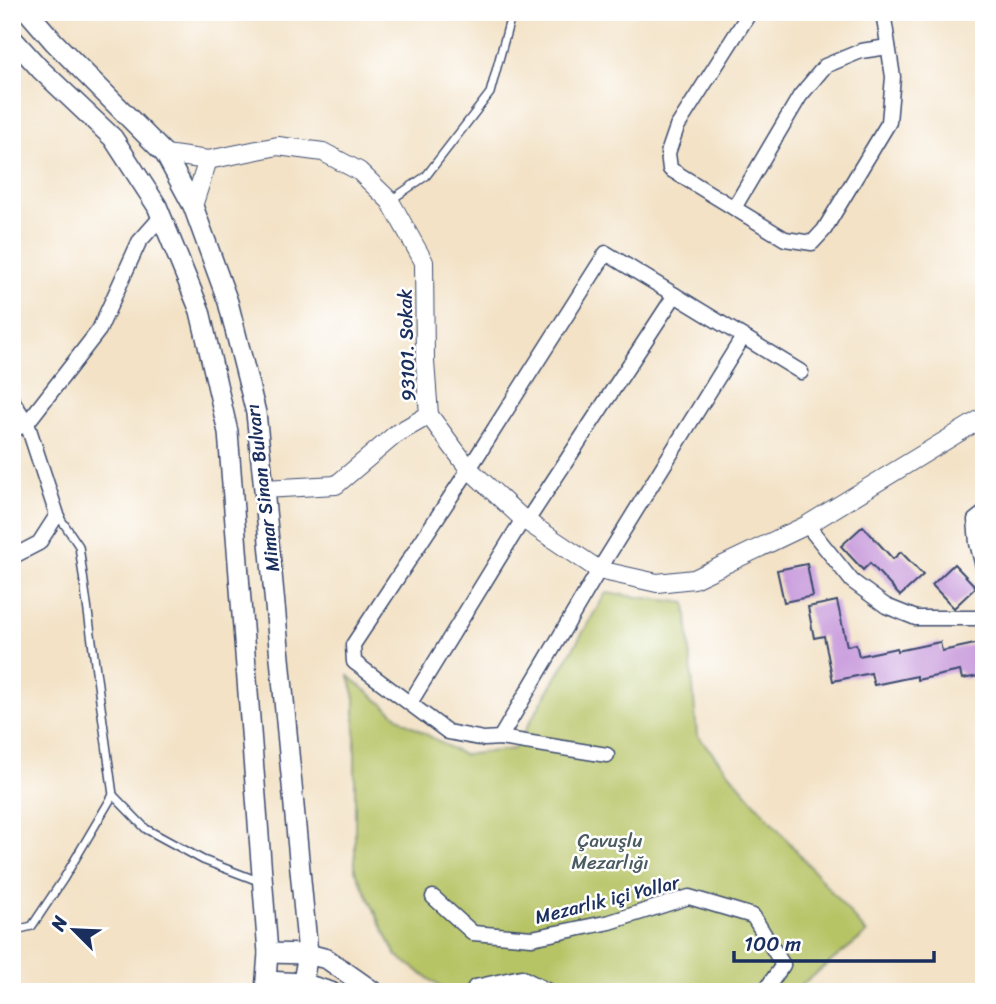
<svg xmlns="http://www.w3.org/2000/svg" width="996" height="1004" viewBox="0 0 996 1004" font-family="Sriracha,sans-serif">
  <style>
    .green { fill: #b7c466; stroke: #697a62; stroke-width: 2 }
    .building { fill: #c79adb }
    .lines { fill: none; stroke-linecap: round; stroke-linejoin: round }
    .service-casing { stroke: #3b4a6e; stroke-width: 10 }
    .minor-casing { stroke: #3b4a6e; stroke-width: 17 }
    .tertiary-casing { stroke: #3b4a6e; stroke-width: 20 }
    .secondary-casing { stroke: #3b4a6e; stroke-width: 22 }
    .service { stroke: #fff; stroke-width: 7 }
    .minor { stroke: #fff; stroke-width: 14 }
    .tertiary { stroke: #fff; stroke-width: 18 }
    .secondary { stroke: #fff; stroke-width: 19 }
    .labels { text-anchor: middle; stroke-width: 5; stroke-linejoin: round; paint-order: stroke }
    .street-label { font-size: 19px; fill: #1b2f5e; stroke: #fff }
    .park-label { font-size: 19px; fill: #4a5c60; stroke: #fff }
  </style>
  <rect width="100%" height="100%" fill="#fff"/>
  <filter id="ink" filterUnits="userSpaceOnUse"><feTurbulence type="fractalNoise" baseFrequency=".0143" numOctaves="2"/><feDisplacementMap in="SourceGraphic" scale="14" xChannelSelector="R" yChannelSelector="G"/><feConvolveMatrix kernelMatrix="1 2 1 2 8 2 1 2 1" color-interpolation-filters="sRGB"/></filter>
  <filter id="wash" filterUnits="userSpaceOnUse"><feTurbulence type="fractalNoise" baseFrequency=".00686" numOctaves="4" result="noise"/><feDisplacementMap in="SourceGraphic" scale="28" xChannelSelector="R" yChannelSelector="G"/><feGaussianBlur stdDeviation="1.57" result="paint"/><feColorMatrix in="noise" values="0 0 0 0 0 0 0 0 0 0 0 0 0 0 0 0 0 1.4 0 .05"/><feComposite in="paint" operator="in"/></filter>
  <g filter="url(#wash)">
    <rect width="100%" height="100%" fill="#f3e2c6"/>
    <path class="green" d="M 606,593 L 686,603 L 697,735 L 867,933 L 792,992 L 447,992 L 396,955 L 355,870 L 355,698 L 349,676 L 403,721 L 463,755 L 514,749 Z"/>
    <g id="blocks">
      <g class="building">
        <path d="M 863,526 L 893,559 L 901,552 L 923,575 L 900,596 L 870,563 L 863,570 L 841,546 Z"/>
        <path d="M 807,564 L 813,596 L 784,602 L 777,570 Z"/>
        <path d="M 954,564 L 976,587 L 954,608 L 932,585 Z"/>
        <path d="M 837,601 L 847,646 L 856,644 L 859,656 L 897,648 L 897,651 L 940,642 L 942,651 L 984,642 L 984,675 L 962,679 L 960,671 L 917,680 L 917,676 L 874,685 L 871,673 L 833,681 L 824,636 L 814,638 L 808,607 Z"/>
      </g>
    </g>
  </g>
  <g filter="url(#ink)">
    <use href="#blocks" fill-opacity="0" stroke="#3b4a6e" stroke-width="2"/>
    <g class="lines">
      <g class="service-casing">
        <g id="service">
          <path d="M 391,200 L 426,176 L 490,93 L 512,12"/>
          <path d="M 12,733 L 14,747 L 12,752"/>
          <path d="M 113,795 L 146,829 L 203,860 L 261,882"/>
          <path d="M 12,931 L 32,926 L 64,878 L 113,795 L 79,546 L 58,515"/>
        </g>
      </g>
      <g class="minor-casing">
        <g id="minor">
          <path d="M 750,12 L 677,127 L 668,153 L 670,169 L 785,239 L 812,243 L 824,230 L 889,122 L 893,77 L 883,12"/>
          <path d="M 734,208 L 800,96 L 825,66 L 861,51 L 888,47"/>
          <path d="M 12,238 L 12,247"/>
          <path d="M 12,400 L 27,423 L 57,515 L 39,543 L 12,557"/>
          <path d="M 12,431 L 27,423 L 99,330 L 139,242 L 162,216"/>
          <path d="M 984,513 L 975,520 L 977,543 L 984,570"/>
          <path d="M 527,521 L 675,295"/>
          <path d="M 807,525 L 852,581 L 886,606 L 916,618 L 984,618"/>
          <path d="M 410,703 L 523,519"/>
          <path d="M 500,738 L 599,570 L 743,337"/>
          <path d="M 607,755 L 500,738 L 484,739 L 448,732 L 354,662 L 353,645 L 469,469 L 606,253 L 801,372"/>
          <path d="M 433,897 L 473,933 L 532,938 L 610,922 L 689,897 L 753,916 L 783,965 L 764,992"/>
          <path d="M 475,987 L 521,977 L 550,992"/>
        </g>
      </g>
      <g class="tertiary-casing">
        <g id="tertiary">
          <path d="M 165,154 L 208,160 L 278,146 L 323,152 L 359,171 L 390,201 L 424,262 L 425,362 L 429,415 L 469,469 L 523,519 L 599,570 L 657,583 L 694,579 L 807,525 L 984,417"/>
          <path d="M 193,206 L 208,160"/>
          <path d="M 264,489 L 336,485 L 396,434 L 429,415"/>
        </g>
      </g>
      <g class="secondary-casing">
        <g id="secondary">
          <path d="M 28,12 L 54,42 L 165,154 L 193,206 L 228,302 L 256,413 L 264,489 L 308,954 L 301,992"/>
          <path d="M 12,38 L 40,69 L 113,138 L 157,206 L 200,311 L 228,432 L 268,953 L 265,992"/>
          <path d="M 268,953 L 308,954 L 327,959 L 374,992"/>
          <path d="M 267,981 L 302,983 L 331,992"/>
        </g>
      </g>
      <use href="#service" class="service"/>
      <use href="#minor" class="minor"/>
      <use href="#tertiary" class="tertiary"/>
      <use href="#secondary" class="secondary"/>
    </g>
  </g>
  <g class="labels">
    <g class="street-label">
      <text transform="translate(406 345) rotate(-92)" y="7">93101. Sokak</text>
      <text transform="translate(262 488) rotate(-97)" y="7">Mimar Sinan Bulvarı</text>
      <text transform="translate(607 899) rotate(-14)" y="7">Mezarlık içi Yollar</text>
    </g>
    <g class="park-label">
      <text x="610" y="847">Çavuşlu<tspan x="610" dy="22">Mezarlığı</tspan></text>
    </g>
  </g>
  <rect width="996" height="1004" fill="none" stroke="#fff" stroke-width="42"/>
  <g transform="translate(74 930) rotate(294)" stroke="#ffffff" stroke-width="5" paint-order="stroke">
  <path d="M0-5L12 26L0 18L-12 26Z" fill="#1b2f5e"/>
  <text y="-10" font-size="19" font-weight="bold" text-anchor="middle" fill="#1b2f5e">N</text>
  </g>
  <path d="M734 951v10h200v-10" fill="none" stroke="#1b2f5e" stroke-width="3.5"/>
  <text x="744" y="951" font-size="21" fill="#1b2f5e" stroke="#ffffff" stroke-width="5" paint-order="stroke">100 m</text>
</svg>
